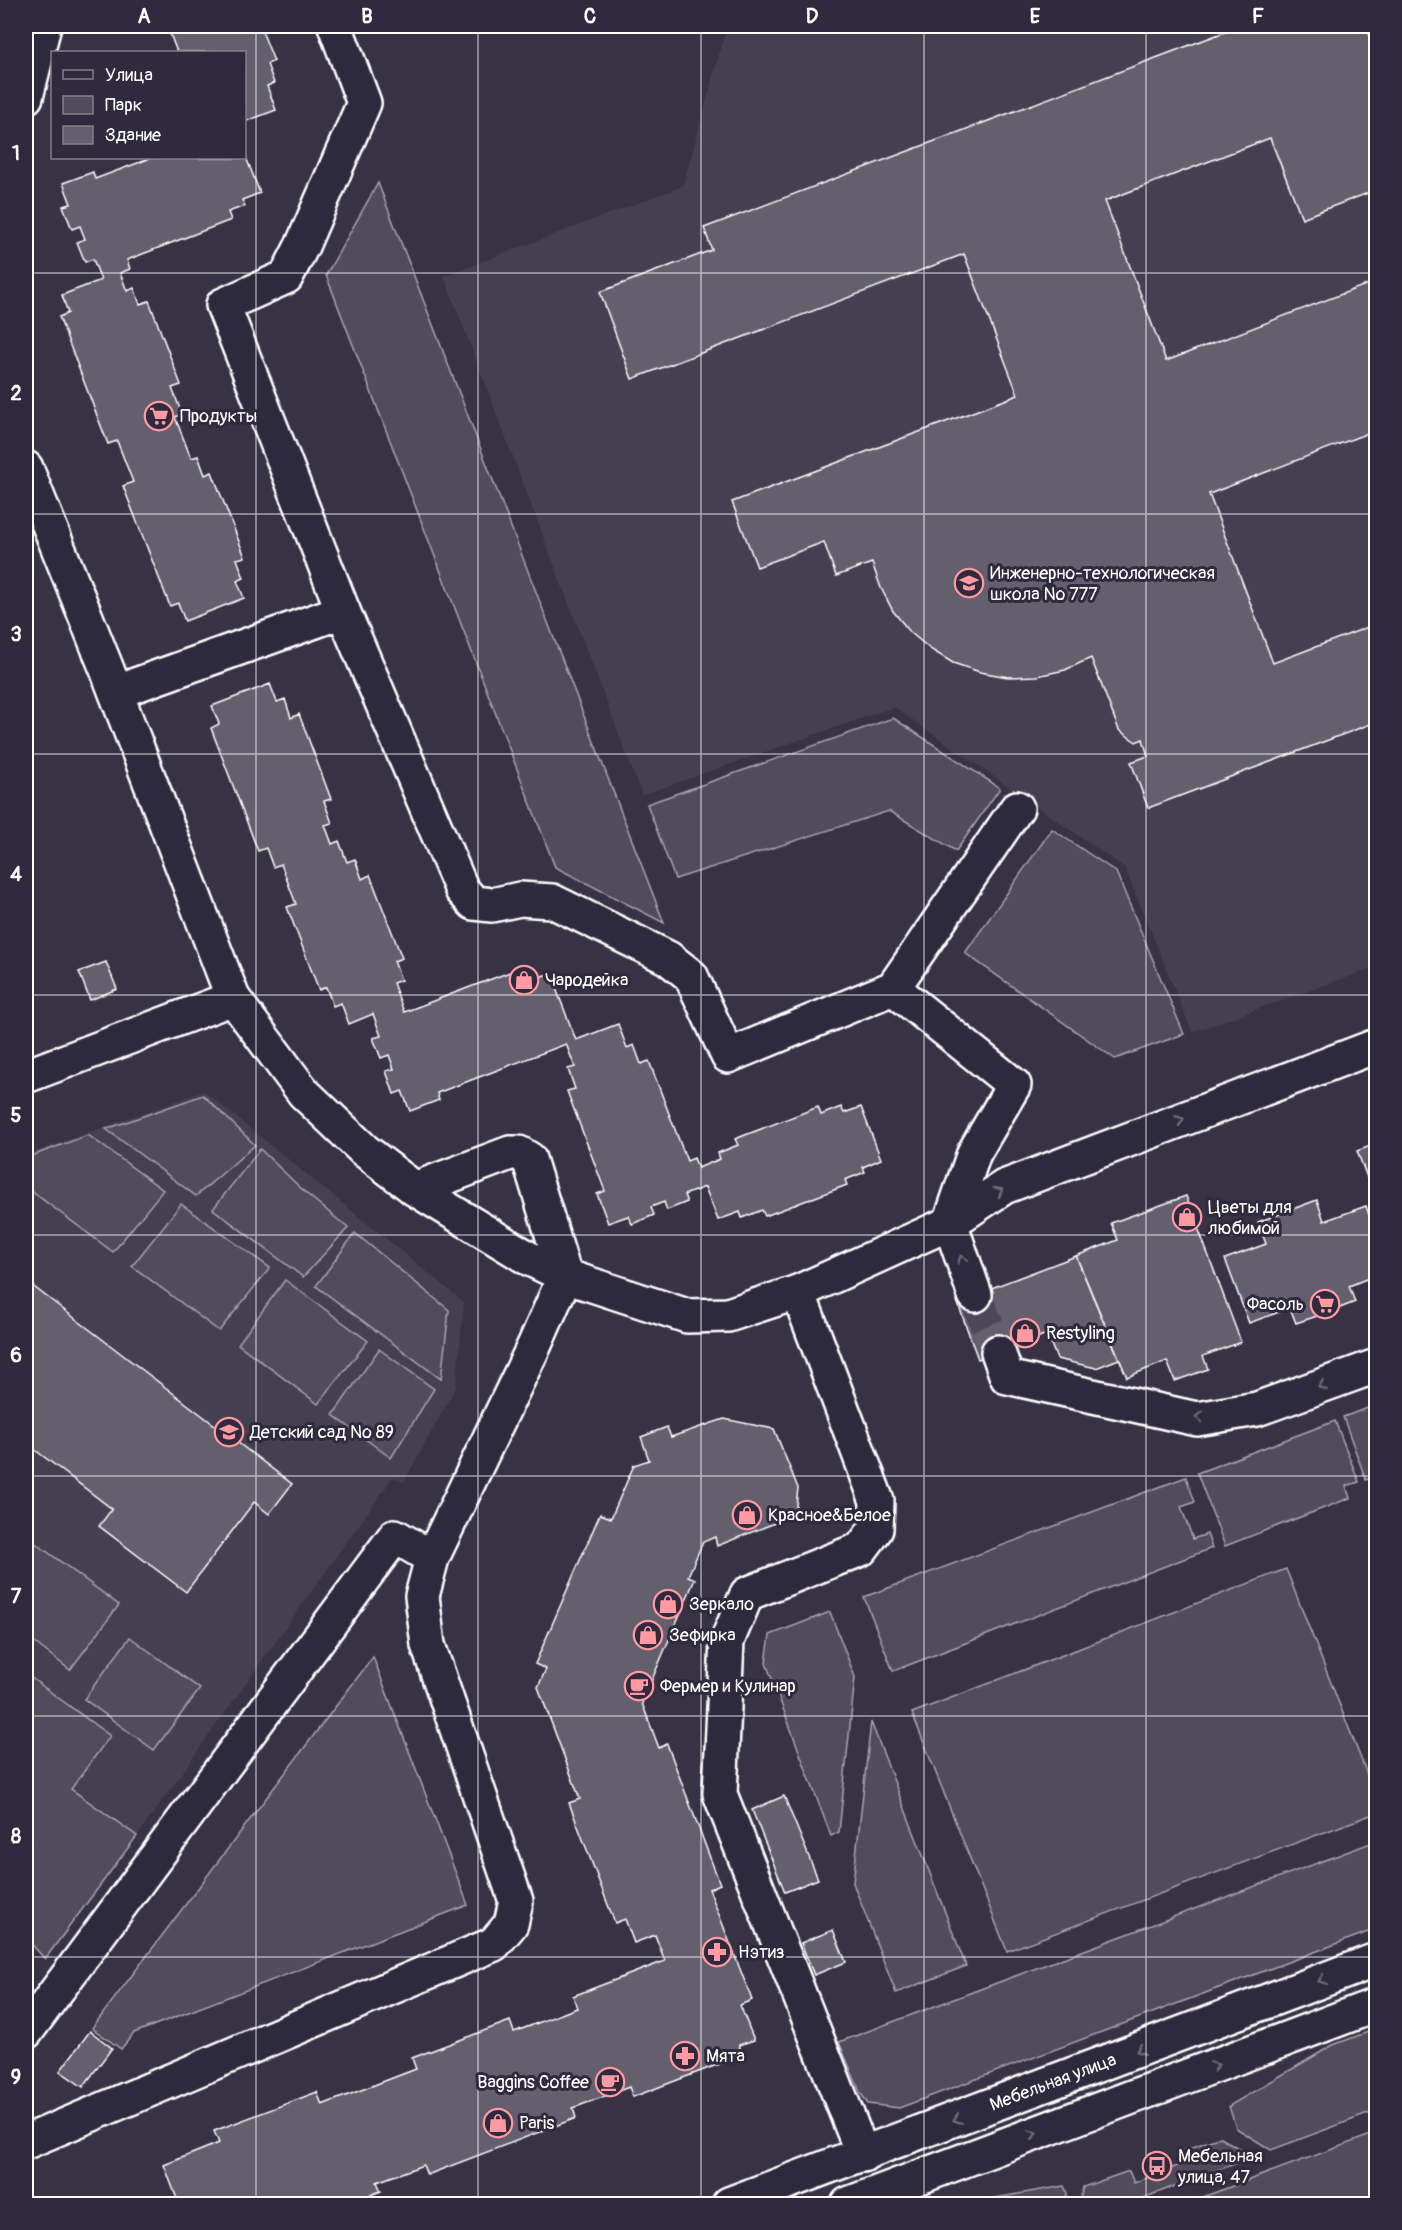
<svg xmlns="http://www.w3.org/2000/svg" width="1402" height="2230" viewBox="0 0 1402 2230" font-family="Pangolin,sans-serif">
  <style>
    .built { fill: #444051 }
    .green { fill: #514c5c; stroke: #a8a6ae; stroke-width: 1.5 }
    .building { fill: #635f6d; stroke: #fff; stroke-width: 1.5 }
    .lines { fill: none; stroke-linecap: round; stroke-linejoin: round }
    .minor-tunnel { stroke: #4b4758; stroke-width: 33; stroke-dasharray: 33 16; stroke-linecap: butt }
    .minor-casing { stroke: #fff; stroke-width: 38 }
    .minor { stroke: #2f2a3d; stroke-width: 33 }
    .oneway { stroke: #6d6a77 }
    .grid { fill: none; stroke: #fff; stroke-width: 1.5; stroke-opacity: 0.55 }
    .labels { text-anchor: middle; stroke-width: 6; stroke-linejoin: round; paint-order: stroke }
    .poi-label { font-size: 18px; fill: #fff; stroke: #2f2a3d; text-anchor: start }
    .street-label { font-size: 18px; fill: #fff; stroke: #2f2a3d }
    .neatline { fill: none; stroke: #fff; stroke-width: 2 }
    .grid-label { font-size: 20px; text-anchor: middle; font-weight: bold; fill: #fff }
  </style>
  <rect width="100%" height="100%" fill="#373345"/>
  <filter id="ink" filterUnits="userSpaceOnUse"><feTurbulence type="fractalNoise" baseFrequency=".0167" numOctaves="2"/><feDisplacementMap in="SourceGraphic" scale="12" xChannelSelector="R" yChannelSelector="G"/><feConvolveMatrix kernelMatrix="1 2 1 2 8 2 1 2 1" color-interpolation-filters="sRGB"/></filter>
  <g filter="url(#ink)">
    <g class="built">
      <path d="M 727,26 L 1376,26 L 1376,967 L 1192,1032 L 1125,868 L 894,707 L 642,795 L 444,276 L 683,186 Z"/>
      <path d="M 204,1091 L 464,1302 L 456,1387 L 404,1482 L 393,1477 L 137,1836 L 26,1756 L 26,1155 Z"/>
    </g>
    <g class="green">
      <path d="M 378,183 L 664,923 L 555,867 L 326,275 Z"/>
      <path d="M 893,718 L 1000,788 L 956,851 L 889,811 L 675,879 L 647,804 Z"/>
      <path d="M 1052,829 L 1116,872 L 1184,1034 L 1115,1059 L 965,953 Z"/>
      <path d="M 203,1095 L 255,1145 L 196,1196 L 106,1129 Z"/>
      <path d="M 88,1135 L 163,1190 L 113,1252 L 26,1187 L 26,1158 Z"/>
      <path d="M 260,1149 L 307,1194 L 348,1228 L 303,1277 L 213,1209 Z"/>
      <path d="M 181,1204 L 270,1268 L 219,1331 L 132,1266 Z"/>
      <path d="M 355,1233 L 449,1310 L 441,1379 L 316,1286 Z"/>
      <path d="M 285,1280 L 368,1341 L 318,1404 L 238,1344 Z"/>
      <path d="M 379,1349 L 434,1389 L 391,1458 L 333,1415 Z"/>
      <path d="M 1376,1405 L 1376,1476 L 1366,1480 L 1343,1417 Z"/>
      <path d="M 1335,1421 L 1359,1482 L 1346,1486 L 1350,1498 L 1225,1546 L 1197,1473 Z"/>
      <path d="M 1186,1477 L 1195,1502 L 1181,1507 L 1193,1539 L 1207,1534 L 1212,1548 L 893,1671 L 864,1597 Z"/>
      <path d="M 26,1536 L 119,1605 L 70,1670 L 26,1636 Z"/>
      <path d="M 1286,1569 L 1376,1797 L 1376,1813 L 1007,1951 L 912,1713 Z"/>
      <path d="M 830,1612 L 855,1677 L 839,1832 L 831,1836 L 766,1663 L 770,1635 Z"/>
      <path d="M 130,1637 L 200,1689 L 154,1750 L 84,1699 Z"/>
      <path d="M 373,1657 L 468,1905 L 134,2033 L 121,2049 L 92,2028 Z"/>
      <path d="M 26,1674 L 110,1736 L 71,1789 L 137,1836 L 45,1959 L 26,1938 Z"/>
      <path d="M 871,1722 L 966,1966 L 896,1993 L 853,1883 Z"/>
      <path d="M 1376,1841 L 1376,1929 L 899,2108 L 868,2104 L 860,2092 L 839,2042 Z"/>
      <path d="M 1376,2029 L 1376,2111 L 1271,2150 L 1236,2128 L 1229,2106 L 1333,2045 Z"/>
      <path d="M 1376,2133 L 1376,2204 L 1184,2204 Z"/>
      <path d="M 1220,2137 L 1253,2157 L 1127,2204 L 1079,2204 L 1083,2187 L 1129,2171 L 1134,2183 L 1180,2165 L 1176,2153 Z"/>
      <path d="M 1064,2186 L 1067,2193 L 1064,2204 L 961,2204 Z"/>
    </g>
    <g class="building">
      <path d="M 167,26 L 260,26 L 274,61 L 267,64 L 274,83 L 267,86 L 276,110 L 244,122 L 244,52 L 177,52 Z"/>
      <path d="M 1228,26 L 1366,26 L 1376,51 L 1376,190 L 1302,218 L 1270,138 L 1105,201 L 1166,361 L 1376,281 L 1376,430 L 1209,494 L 1273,663 L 1376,624 L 1376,722 L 1148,808 L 1131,762 L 1148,756 L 1143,739 L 1136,742 L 1119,730 L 1091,658 L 1065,670 L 1037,676 L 1008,677 L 980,672 L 953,663 L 930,649 L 910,632 L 893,611 L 881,588 L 872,563 L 836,576 L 824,542 L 757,567 L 732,502 L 1018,395 L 964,254 L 632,379 L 600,292 L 712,250 L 704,228 L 1230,30 Z"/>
      <path d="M 244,152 L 260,193 L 242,200 L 245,206 L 228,212 L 231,220 L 127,260 L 130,269 L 120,273 L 127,291 L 134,288 L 140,304 L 149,301 L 181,385 L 172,388 L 182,414 L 175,417 L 191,458 L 198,456 L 205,475 L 212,472 L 245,557 L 237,559 L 244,578 L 237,581 L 244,598 L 185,621 L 178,603 L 170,606 L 123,486 L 133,482 L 117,441 L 108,444 L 59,317 L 68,313 L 62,295 L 101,280 L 93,259 L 85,262 L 77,242 L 85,239 L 80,226 L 72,229 L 63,206 L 71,204 L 63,183 L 93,172 L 95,179 L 151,158 L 244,158 Z"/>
      <path d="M 270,684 L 277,702 L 285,699 L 291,718 L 299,714 L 331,799 L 324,801 L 332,823 L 325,825 L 332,844 L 339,841 L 347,862 L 355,859 L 362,879 L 370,875 L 402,958 L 394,961 L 401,980 L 393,983 L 404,1012 L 510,972 L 513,980 L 529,973 L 532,980 L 550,973 L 576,1040 L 618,1024 L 627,1048 L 634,1045 L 641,1064 L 649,1061 L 687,1161 L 694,1158 L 698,1168 L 720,1159 L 718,1153 L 738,1145 L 735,1139 L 818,1107 L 821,1115 L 841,1107 L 844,1113 L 861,1107 L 881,1159 L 863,1167 L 865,1172 L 845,1180 L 847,1185 L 765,1216 L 762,1210 L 742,1218 L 740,1212 L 718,1220 L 705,1187 L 684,1195 L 687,1202 L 667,1210 L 664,1202 L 651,1207 L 654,1215 L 632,1224 L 628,1216 L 608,1223 L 597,1194 L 605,1191 L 567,1091 L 575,1089 L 568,1069 L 575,1067 L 566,1044 L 437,1093 L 439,1100 L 410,1111 L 402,1091 L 394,1094 L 386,1071 L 394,1069 L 389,1055 L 381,1058 L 373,1038 L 381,1036 L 373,1014 L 349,1024 L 341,1003 L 333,1006 L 326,987 L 319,990 L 287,907 L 296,904 L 281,864 L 273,867 L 266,848 L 258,851 L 211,728 L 219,724 L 212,706 Z"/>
      <path d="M 106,962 L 117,989 L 90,1000 L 79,972 Z"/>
      <path d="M 1376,1144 L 1376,1201 L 1357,1151 Z"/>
      <path d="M 1186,1196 L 1241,1342 L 1203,1356 L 1208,1369 L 1175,1381 L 1167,1361 L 1127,1377 L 1076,1256 L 1118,1240 L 1111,1223 Z"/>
      <path d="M 1317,1200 L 1324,1221 L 1366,1206 L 1376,1235 L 1376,1275 L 1349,1286 L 1355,1302 L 1335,1310 L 1296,1323 L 1290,1308 L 1249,1323 L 1225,1259 L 1266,1244 L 1258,1222 Z"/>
      <path d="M 1076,1256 L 1119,1359 L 1096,1368 L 1057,1359 L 1047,1334 L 978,1359 L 957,1301 Z"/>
      <path d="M 26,1281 L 292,1484 L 269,1514 L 254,1502 L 186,1592 L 99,1526 L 112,1509 L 26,1443 Z"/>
      <path d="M 724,1419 L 774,1429 L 798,1488 L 795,1515 L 717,1546 L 715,1537 L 703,1542 L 688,1576 L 695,1579 L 642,1703 L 659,1748 L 667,1744 L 720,1884 L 709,1889 L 752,2000 L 740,2005 L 754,2040 L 739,2045 L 743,2055 L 633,2097 L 629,2087 L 600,2098 L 573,2108 L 576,2118 L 427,2175 L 423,2165 L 377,2182 L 381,2191 L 346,2204 L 179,2204 L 164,2165 L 219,2143 L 214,2131 L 317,2092 L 322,2105 L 416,2069 L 412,2058 L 510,2021 L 514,2032 L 577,2008 L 573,1996 L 665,1961 L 655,1935 L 634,1943 L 625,1919 L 615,1923 L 569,1803 L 580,1799 L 538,1687 L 546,1669 L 535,1664 L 600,1514 L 611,1518 L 634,1465 L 649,1460 L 641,1437 L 667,1427 L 671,1437 Z"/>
      <path d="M 784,1796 L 818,1879 L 785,1892 L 752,1810 Z"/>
      <path d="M 833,1930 L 846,1962 L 814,1975 L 801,1943 Z"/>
      <path d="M 90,2031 L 112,2048 L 83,2087 L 60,2071 Z"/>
    </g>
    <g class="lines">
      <path class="minor-tunnel" d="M 975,1295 L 998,1352"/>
      <g class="minor-casing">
        <g id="minor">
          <path d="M 335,26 L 364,103 L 302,246 L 286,277 L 223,305 L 343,611 L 462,890 L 474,903 L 492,905 L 520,899 L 552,901 L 668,958 L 691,976 L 728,1056 L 893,988 L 1017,808"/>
          <path d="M 26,97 L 44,26"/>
          <path d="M 26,468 L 106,667 L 233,998 L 304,1093 L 364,1150 L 415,1189 L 528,1258 L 565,1276 L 687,1316 L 728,1315 L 798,1292 L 950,1223 L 1004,1187 L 1376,1046"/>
          <path d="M 116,692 L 343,611"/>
          <path d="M 893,988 L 1014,1085 L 974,1153 L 950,1223 L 975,1295"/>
          <path d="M 26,1076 L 233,998"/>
          <path d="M 798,1292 L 877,1501 L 876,1529 L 861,1549 L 747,1594 L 727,1641 L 720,1794 L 863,2155"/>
          <path d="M 998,1352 L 1007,1377 L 1197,1419 L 1257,1409 L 1376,1366"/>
          <path d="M 26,2032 L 395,1536 L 432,1558"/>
          <path d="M 26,2142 L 494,1944 L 511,1924 L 516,1901 L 428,1645 L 422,1596 L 432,1558 L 535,1344 L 565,1276 L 529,1159 L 519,1153 L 510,1153 L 415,1189"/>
          <path id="s1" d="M 729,2204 L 1376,1960"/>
          <path d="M 848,2204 L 1376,2005"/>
        </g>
      </g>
      <use href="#minor" class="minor"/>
    </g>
    <defs><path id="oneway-chevron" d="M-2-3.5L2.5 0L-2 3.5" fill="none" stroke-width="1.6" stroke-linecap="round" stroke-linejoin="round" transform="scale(1.5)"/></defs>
    <g class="oneway">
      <use href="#oneway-chevron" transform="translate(1180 1120) rotate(-20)"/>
      <use href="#oneway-chevron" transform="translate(999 1191) rotate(-31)"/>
      <use href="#oneway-chevron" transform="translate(962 1259) rotate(-109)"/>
      <use href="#oneway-chevron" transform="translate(1322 1386) rotate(160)"/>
      <use href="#oneway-chevron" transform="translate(1199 1417) rotate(179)"/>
      <use href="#oneway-chevron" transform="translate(1322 1980) rotate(159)"/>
      <use href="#oneway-chevron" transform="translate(1140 2050) rotate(159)"/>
      <use href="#oneway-chevron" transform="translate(1215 2066) rotate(-21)"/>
      <use href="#oneway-chevron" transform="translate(957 2119) rotate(159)"/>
      <use href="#oneway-chevron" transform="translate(1033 2134) rotate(-21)"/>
    </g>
  </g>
  <path class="grid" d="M 256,26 L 256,2204M 478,26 L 478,2204M 701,26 L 701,2204M 924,26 L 924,2204M 1146,26 L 1146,2204M 26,273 L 1376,273M 26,514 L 1376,514M 26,754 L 1376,754M 26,995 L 1376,995M 26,1235 L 1376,1235M 26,1476 L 1376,1476M 26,1716 L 1376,1716M 26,1957 L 1376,1957"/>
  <defs>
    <g id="supermarket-ring" transform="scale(1.5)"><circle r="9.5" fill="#2f2a3d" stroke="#ff9aa2" stroke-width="1.5"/><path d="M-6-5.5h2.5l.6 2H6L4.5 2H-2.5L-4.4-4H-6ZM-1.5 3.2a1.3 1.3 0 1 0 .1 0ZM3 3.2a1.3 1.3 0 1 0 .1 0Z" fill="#ff9aa2"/></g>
    <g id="school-ring" transform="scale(1.5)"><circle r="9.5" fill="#2f2a3d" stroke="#ff9aa2" stroke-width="1.5"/><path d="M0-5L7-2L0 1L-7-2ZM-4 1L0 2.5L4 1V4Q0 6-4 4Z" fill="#ff9aa2"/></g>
    <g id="shop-ring" transform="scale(1.5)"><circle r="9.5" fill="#2f2a3d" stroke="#ff9aa2" stroke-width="1.5"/><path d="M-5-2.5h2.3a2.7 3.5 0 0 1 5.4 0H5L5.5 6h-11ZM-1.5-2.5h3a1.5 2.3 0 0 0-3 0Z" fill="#ff9aa2"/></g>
    <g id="cafe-ring" transform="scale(1.5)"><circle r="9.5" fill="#2f2a3d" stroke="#ff9aa2" stroke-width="1.5"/><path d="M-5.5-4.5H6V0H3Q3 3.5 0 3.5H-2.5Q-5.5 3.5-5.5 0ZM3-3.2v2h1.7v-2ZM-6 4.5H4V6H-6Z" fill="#ff9aa2"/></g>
    <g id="pharmacy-ring" transform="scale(1.5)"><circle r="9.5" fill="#2f2a3d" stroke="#ff9aa2" stroke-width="1.5"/><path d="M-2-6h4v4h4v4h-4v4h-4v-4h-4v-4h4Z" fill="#ff9aa2"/></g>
    <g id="bus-ring" transform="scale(1.5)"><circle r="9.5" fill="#2f2a3d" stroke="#ff9aa2" stroke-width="1.5"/><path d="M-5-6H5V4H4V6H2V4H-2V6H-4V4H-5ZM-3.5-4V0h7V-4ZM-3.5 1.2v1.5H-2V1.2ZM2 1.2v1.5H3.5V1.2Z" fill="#ff9aa2"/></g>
  </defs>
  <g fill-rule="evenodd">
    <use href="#supermarket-ring" x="159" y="416"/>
    <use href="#school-ring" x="969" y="583"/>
    <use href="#shop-ring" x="524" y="980"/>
    <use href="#shop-ring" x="1187" y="1217"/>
    <use href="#supermarket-ring" x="1325" y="1304"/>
    <use href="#shop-ring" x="1025" y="1333"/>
    <use href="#school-ring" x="229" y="1432"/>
    <use href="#shop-ring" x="747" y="1515"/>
    <use href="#shop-ring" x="668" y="1604"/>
    <use href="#shop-ring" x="648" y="1635"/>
    <use href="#cafe-ring" x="639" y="1686"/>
    <use href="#pharmacy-ring" x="717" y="1952"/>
    <use href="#pharmacy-ring" x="685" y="2056"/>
    <use href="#cafe-ring" x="610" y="2082"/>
    <use href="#shop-ring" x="498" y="2123"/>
    <use href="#bus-ring" x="1157" y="2166"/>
  </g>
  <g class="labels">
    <g class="poi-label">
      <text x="180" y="422">Продукты</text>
      <text x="990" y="579">Инженерно-технологическая<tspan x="990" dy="21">школа № 777</tspan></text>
      <text x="545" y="986">Чародейка</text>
      <text x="1208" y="1213">Цветы для<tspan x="1208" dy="21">любимой</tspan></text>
      <text x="1304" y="1310" text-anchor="end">Фасоль</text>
      <text x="1046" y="1339">Restyling</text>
      <text x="250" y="1438">Детский сад № 89</text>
      <text x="768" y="1521">Красное&amp;Белое</text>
      <text x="689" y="1610">Зеркало</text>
      <text x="669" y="1641">Зефирка</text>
      <text x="660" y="1692">Фермер и Кулинар</text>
      <text x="738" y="1958">Нэтиз</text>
      <text x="706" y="2062">Мята</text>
      <text x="589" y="2088" text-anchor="end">Baggins Coffee</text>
      <text x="519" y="2129">Paris</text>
      <text x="1178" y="2162">Мебельная<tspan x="1178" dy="21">улица, 47</tspan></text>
    </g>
    <g class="street-label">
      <text dy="6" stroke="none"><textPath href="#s1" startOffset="346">Мебельная улица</textPath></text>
    </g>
  </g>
  <rect width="1402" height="2230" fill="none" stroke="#2f2a3d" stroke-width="66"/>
  <rect x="51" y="51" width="195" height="108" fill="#2f2a3d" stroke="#827f8b" stroke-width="1.5"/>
  <rect x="63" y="70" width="30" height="9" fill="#2f2a3d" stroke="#827f8b" stroke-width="1.5"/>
  <text x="105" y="81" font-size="18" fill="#ffffff">Улица</text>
  <rect x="63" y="96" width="30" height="18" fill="#514c5c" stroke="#827f8b" stroke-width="1.5"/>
  <text x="105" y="111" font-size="18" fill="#ffffff">Парк</text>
  <rect x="63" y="126" width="30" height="18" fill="#635f6d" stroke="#827f8b" stroke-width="1.5"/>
  <text x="105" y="141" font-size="18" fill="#ffffff">Здание</text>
  <rect x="33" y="33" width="1336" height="2164" class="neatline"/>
  <g class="grid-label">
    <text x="144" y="23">A</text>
    <text x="367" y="23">B</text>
    <text x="590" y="23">C</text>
    <text x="812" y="23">D</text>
    <text x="1035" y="23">E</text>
    <text x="1258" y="23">F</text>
    <text x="16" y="160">1</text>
    <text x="16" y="400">2</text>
    <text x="16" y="641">3</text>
    <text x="16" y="881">4</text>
    <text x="16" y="1122">5</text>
    <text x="16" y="1362">6</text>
    <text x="16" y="1603">7</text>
    <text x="16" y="1843">8</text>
    <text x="16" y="2084">9</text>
  </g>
</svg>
